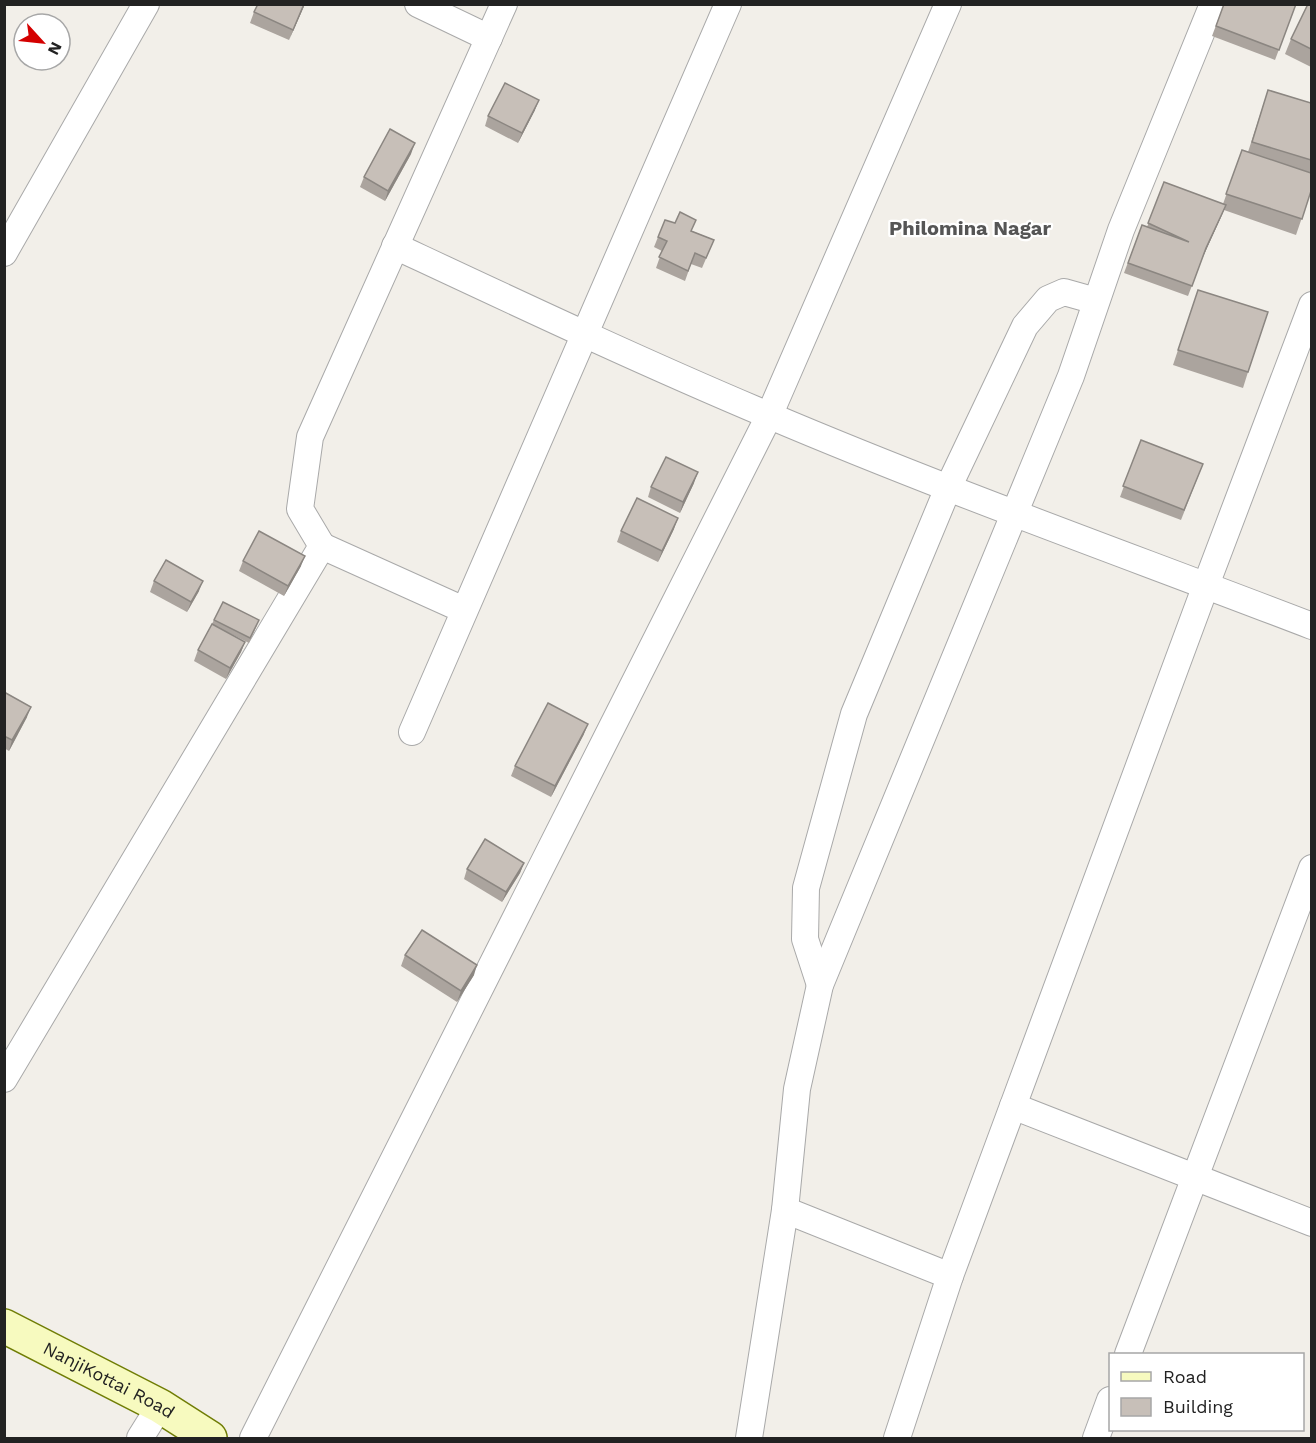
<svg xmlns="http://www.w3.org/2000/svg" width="1316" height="1443" viewBox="0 0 1316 1443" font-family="'Work Sans',sans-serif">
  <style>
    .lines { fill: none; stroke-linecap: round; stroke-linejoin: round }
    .minor-casing { stroke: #a9a9a9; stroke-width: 28 }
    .secondary-casing { stroke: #707d05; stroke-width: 36 }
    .minor { stroke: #fff; stroke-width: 26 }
    .secondary { stroke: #f7fabf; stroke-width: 33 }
    .wall { fill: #aba49e }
    .shaded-wall { fill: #8b8681 }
    .building { fill: #c7bfb8; stroke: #8b8681; stroke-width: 1.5 }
    .labels { text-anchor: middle; stroke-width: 4.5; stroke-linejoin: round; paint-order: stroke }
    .street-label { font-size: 18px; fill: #222; stroke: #fff }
    .neighbourhood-label { font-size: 20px; font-weight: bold; fill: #555; stroke: #fff }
  </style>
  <rect width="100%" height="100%" fill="#f2efe9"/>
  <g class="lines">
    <g class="minor-casing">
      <g id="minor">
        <path d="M 418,4 L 489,38"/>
        <path d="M 395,246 C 519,304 642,362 768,415 C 947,491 1130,556 1312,626"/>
        <path d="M 4,253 L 146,4"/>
        <path d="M 322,546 L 464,610"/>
        <path d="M 412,732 L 728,4"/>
        <path d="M 820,985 L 805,939 L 806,888 L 854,714 L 948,488 L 1025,326 L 1048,299 L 1064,292 L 1096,301"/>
        <path d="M 4,1079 L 322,546 L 300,509 L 310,437 L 504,4"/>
        <path d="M 1013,1106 L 1312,1223"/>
        <path d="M 785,1210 L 950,1276"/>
        <path d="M 1128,1354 L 1312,868"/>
        <path d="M 140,1438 L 160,1406"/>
        <path d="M 253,1438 L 769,416 L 948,4"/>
        <path d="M 749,1438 L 785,1210 L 797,1089 L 820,985 L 1071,376 L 1121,230 L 1213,4"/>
        <path d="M 897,1438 L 950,1276 L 1206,585 L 1312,305"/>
        <path d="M 1096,1438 L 1110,1400"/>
      </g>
    </g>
    <g class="secondary-casing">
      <g id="secondary">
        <path id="s1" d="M 4,1326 L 160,1406 L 210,1438"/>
      </g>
    </g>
    <use href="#minor" class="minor"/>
    <use href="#secondary" class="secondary"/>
  </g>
  <g class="wall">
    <path d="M 305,4 L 289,40 L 250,23 L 254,12 Z"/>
    <path d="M 1224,4 L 1296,4 L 1275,60 L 1212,36 Z"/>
    <path d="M 1311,4 L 1311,67 L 1285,54 L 1291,39 Z"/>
    <path d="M 1268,90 L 1311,103 L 1311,191 L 1296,235 L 1224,210 L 1202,259 L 1188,296 L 1124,273 L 1142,225 L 1147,227 L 1164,182 L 1223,204 L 1242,150 L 1248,152 Z"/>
    <path d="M 535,110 L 518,143 L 485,126 L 488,116 Z"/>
    <path d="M 411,154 L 385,201 L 360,187 L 364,177 Z"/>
    <path d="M 692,231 L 714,240 L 702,268 L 691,264 L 685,281 L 656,268 L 662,251 L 654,247 L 658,237 Z"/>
    <path d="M 1198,290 L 1248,372 L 1243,388 L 1173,365 Z"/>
    <path d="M 1141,440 L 1203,464 L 1181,520 L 1120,497 Z"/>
    <path d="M 694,483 L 680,513 L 648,497 L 651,487 Z"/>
    <path d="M 674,529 L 658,562 L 617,542 L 621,531 Z"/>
    <path d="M 243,561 L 301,566 L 284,596 L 239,571 Z"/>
    <path d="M 154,581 L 199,591 L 187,612 L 150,592 Z"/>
    <path d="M 214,620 L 257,625 L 249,643 L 227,632 L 245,642 L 241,652 L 226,679 L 194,661 L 198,650 Z"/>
    <path d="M 4,692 L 27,717 L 9,751 L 4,748 Z"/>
    <path d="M 584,734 L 551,797 L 511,776 L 515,766 Z"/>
    <path d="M 524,863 L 520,873 L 502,902 L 464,879 L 467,869 Z"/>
    <path d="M 405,955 L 474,975 L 457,1002 L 401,966 Z"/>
  </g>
  <g class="shaded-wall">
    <path d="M 304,4 L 305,4 L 289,40 L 293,30 Z"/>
    <path d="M 539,100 L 535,110 L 518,143 L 522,133 Z"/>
    <path d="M 415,143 L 411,154 L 385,201 L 388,191 Z"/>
    <path d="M 1226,205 L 1222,215 L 1202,259 L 1206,248 Z"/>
    <path d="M 698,472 L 694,483 L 680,513 L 683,502 Z"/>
    <path d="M 678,518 L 674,529 L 658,562 L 662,551 Z"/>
    <path d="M 305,556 L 301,566 L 284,596 L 288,586 Z"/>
    <path d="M 203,581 L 199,591 L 187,612 L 191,602 Z"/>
    <path d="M 245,642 L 241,652 L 226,679 L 230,668 Z"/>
    <path d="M 31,707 L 27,717 L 9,751 L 12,740 Z"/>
    <path d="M 588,724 L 584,734 L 551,797 L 555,786 Z"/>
    <path d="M 524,863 L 520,873 L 502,902 L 506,892 Z"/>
    <path d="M 477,965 L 474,975 L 457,1002 L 461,991 Z"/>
  </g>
  <g class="building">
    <path d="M 258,4 L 304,4 L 293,30 L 254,12 Z"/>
    <path d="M 1224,4 L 1296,4 L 1279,50 L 1216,26 Z"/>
    <path d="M 1308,4 L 1311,4 L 1311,49 L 1291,39 Z"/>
    <path d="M 505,83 L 539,100 L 522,133 L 488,116 Z"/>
    <path d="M 1268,90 L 1311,103 L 1311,160 L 1252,142 Z"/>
    <path d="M 390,129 L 415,143 L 388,191 L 364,177 Z"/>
    <path d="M 1242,150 L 1311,173 L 1311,191 L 1302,219 L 1226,194 Z"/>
    <path d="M 1164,182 L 1226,205 L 1206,248 L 1192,286 L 1128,263 L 1142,225 L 1189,242 L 1148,223 Z"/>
    <path d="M 680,212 L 696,220 L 691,231 L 714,240 L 706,258 L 695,253 L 688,271 L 659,257 L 667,241 L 658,237 L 665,220 L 675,223 Z"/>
    <path d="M 1198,290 L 1268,312 L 1248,372 L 1178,350 Z"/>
    <path d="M 1141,440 L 1203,464 L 1184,510 L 1123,486 Z"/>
    <path d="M 666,457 L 698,472 L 683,502 L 651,487 Z"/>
    <path d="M 637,498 L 678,518 L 662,551 L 621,531 Z"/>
    <path d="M 259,531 L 305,556 L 288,586 L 243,561 Z"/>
    <path d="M 166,560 L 203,581 L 191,602 L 154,581 Z"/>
    <path d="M 223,602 L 259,620 L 250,638 L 214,620 Z"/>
    <path d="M 212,624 L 245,642 L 230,668 L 198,650 Z"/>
    <path d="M 4,692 L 31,707 L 12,740 L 4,736 Z"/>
    <path d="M 548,703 L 588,724 L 555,786 L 515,766 Z"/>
    <path d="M 485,839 L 524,863 L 506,892 L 467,869 Z"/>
    <path d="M 422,930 L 477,965 L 461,991 L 405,955 Z"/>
  </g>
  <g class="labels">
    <g class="street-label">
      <text dy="6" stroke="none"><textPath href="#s1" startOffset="118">NanjiKottai Road</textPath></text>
    </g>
    <g class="neighbourhood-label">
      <text x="970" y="235">Philomina Nagar</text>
    </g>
  </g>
  <rect width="1316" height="1443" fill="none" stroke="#222222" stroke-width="12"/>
  <rect x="1109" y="1353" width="195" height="78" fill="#ffffff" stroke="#a7a7a7" stroke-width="1.5"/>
  <rect x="1121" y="1372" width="30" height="9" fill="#f7fabf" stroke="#a7a7a7" stroke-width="1.5"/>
  <text x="1163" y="1383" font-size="18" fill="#222222">Road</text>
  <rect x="1121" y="1398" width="30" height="18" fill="#c7bfb8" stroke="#a7a7a7" stroke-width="1.5"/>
  <text x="1163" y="1413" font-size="18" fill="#222222">Building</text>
  <g transform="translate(42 42) rotate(117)"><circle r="28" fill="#ffffff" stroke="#a7a7a7" stroke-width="1.5"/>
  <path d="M0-4.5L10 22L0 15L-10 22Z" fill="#d40000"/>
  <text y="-9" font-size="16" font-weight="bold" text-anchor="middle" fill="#222222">N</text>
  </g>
</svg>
